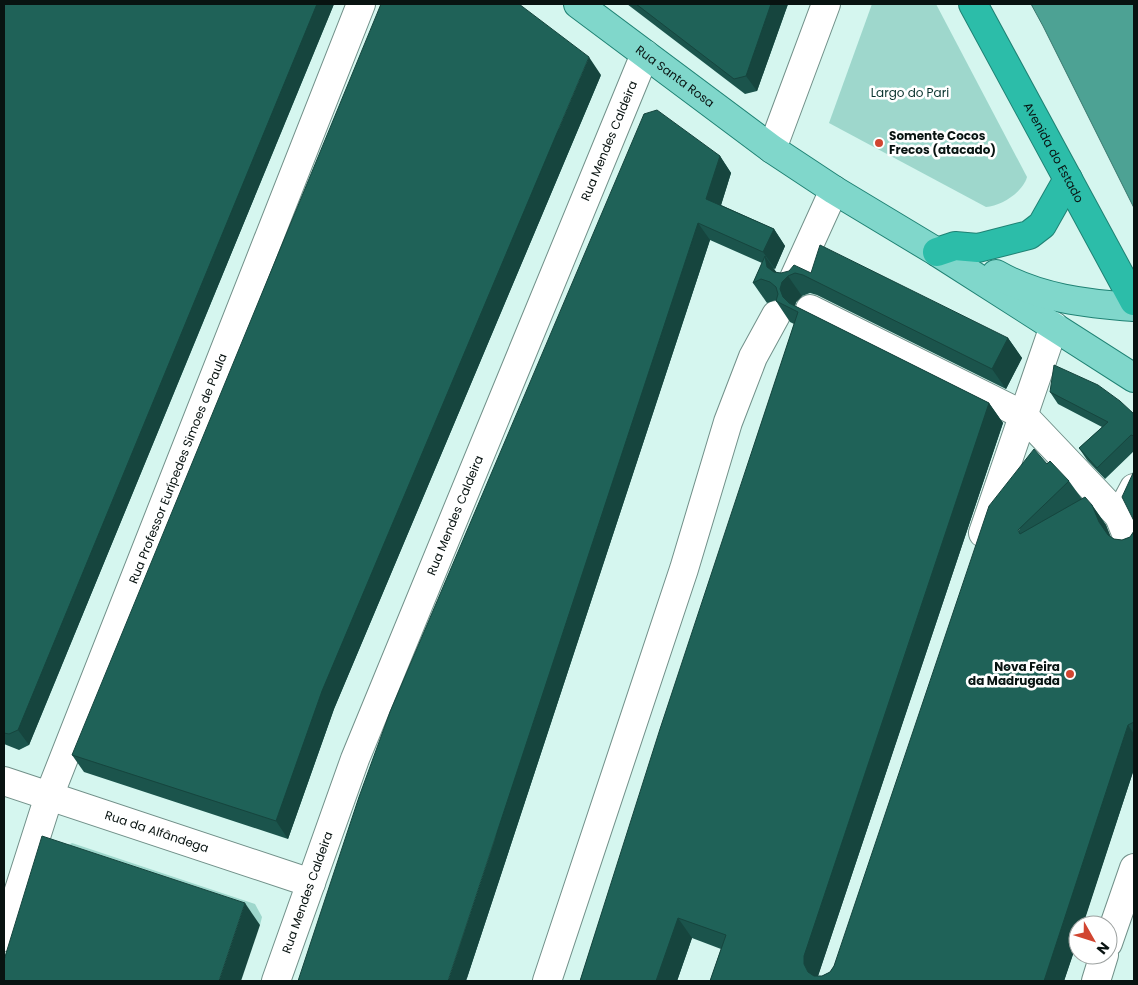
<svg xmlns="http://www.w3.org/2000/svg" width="1138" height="985" viewBox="0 0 1138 985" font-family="Poppins,sans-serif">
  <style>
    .green { fill: #9ed7cc }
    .water { fill: #4da294; stroke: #38776d }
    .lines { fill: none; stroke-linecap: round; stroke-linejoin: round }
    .minor-casing { stroke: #719089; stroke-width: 30 }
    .major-casing { stroke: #1f8274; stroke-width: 30 }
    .highway-casing { stroke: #1f8274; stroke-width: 30 }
    .minor { stroke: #fff; stroke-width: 28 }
    .major { stroke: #80d7cb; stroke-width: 28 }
    .highway { stroke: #2cbda9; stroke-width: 28 }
    .wall { fill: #1b544c }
    .shaded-wall { fill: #16453e }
    .building { fill: #1f6258; stroke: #16453e }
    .poi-dot { fill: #d14531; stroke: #fff; stroke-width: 2 }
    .labels { text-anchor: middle; stroke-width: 5; stroke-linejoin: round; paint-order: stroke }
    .street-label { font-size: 12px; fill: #081311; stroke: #fff }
    .park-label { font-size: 12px; fill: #07322c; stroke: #fff }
    .poi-label { font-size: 12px; font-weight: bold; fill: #081311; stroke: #fff; text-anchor: start }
  </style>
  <rect width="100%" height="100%" fill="#d5f6ef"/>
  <g class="green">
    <path d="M 872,4 L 936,4 L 1027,177 C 1023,192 1001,206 986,207 L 829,123 Z"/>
    <path d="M 72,843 L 255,904 L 262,917 L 260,925 L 59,850 Z"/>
  </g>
  <path class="water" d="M 1031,4 L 1134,4 L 1134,208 L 1043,26 Z"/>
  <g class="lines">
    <g class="minor-casing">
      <g id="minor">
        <path d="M 772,149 L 826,4"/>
        <path d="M 794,278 L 834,190"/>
        <path d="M 810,309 L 1023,415 L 1119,516"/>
        <path d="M 1134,488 L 1119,516 L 1127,536 L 1134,545"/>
        <path d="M 983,533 L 1054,326"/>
        <path id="s1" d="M 4,781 L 311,883"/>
        <path id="s2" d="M 4,937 L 49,796 L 361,4"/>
        <path d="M 1108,943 L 1134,868"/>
        <path id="s3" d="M 276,981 L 355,759 L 645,54"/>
        <path d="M 547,981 L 684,569 L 728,422 L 753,357 L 776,315"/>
        <path d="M 1096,981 L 1104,955"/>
      </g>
    </g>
    <g class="major-casing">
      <g id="major">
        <path id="s4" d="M 578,4 L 772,149 L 834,190 L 937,252 L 1134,378"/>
        <path d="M 996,274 C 1038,298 1087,304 1134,307"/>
      </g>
    </g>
    <g class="highway-casing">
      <g id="highway">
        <path id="s5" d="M 973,4 L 1134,301"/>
        <path d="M 937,252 L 955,246 L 978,248 L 1029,235 L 1042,225 L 1068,179"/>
      </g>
    </g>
    <use href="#minor" class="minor"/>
    <use href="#major" class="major"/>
    <use href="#highway" class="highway"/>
  </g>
  <g class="wall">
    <path d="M 4,4 L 334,4 L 29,745 L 19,750 L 4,744 Z"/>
    <path d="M 627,4 L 788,4 L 757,91 L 745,94 Z"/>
    <path d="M 601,75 L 334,709 L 288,839 L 84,772 L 72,755 Z"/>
    <path d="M 644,114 L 720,156 L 731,173 L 721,205 L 774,229 L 785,246 L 775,269 L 773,268 L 777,273 L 811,273 L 1008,338 L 1022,358 L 1006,389 L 817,295 L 810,293 L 802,296 L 796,302 L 795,306 L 989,403 L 1003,423 L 818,976 L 822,976 L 830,972 L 834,966 L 1047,464 L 1069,481 L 1082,499 L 1092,505 L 1106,525 L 1110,537 L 1114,539 L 1122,540 L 1130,537 L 1134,531 L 1134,769 L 1064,981 L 710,981 L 721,949 L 692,938 L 677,981 L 580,981 L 794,324 L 790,322 L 776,301 L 776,300 L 767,303 L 753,283 L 762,263 L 710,240 L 466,981 Z"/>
    <path d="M 1050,392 L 1134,414 L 1134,451 L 1105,479 L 1087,460 L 1079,448 L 1102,427 L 1058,404 Z"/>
  </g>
  <g class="shaded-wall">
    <path d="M 317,4 L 334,4 L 29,745 L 18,730 Z"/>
    <path d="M 771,4 L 788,4 L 757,91 L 746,76 Z"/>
    <path d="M 589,57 L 601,75 L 334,709 L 288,839 L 276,821 L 322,691 Z"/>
    <path d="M 720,156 L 731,173 L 718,215 L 706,199 Z"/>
    <path d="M 698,223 L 710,240 L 466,981 L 448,981 Z"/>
    <path d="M 774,229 L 785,246 L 775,269 L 763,252 Z"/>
    <path d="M 765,256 L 779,276 L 782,282 L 788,276 L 802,296 L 796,302 L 794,309 L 783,297 L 767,267 Z"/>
    <path d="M 1008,338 L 1022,358 L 1006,389 L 992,369 Z"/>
    <path d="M 989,403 L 1003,423 L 818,976 L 818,981 L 808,972 L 804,964 L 804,956 Z"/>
    <path d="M 1092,505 L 1106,525 L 1113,542 L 1099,522 Z"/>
    <path d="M 1128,725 L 1134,734 L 1134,769 L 1083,925 L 1078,925 L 1078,940 L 1064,981 L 1044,981 Z"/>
    <path d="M 245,903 L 260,925 L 241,981 L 219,981 Z"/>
    <path d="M 678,918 L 692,938 L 677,981 L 656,981 Z"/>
  </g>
  <g class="building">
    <path d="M 4,4 L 317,4 L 18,730 L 9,734 L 4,733 Z"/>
    <path d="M 381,4 L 519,4 L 589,57 L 322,691 L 276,821 L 72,755 Z"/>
    <path d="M 636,4 L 771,4 L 746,76 L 734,79 Z"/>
    <path d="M 657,110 L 720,156 L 706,199 L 774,229 L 763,252 L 698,223 L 448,981 L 298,981 L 359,797 L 390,712 L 644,114 Z"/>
    <path d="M 820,245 L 1008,338 L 992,369 L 803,275 L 795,273 L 788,276 L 782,282 L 780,289 L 783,297 L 789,303 L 989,403 L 804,956 L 804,964 L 808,972 L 814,976 L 822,976 L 830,972 L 834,966 L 989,506 L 1034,449 L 1047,464 L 1050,461 L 1069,481 L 1018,530 L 1020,534 L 1085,497 L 1092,505 L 1099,522 L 1108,535 L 1114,539 L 1122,540 L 1130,537 L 1134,531 L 1134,722 L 1128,725 L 1044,981 L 710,981 L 726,935 L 678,918 L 656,981 L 580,981 L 660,729 L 798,312 L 776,301 L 778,294 L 776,287 L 770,282 L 761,279 L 753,283 L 765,256 L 767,267 L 774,272 L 781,273 L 789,271 L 794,265 L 811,273 Z"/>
    <path d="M 1054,365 L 1098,385 L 1120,401 L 1134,414 L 1134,436 L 1131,435 L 1097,468 L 1079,448 L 1108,422 L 1050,392 Z"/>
    <path d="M 1134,471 L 1134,521 L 1122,497 Z"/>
    <path d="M 42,836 L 245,903 L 219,981 L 4,981 L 4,960 Z"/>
  </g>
  <g class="poi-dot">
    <circle cx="879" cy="143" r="5"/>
    <circle cx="1070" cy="674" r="5"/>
  </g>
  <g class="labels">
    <g class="street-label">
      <text dy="4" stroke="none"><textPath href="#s4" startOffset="121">Rua Santa Rosa</textPath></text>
      <text dy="4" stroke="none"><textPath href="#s3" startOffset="904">Rua Mendes Caldeira</textPath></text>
      <text dy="4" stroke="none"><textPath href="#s5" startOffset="169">Avenida do Estado</textPath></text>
      <text dy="4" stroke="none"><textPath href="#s2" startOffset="500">Rua Professor Eurípedes Simoes de Paula</textPath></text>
      <text dy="4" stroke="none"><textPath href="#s3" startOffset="499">Rua Mendes Caldeira</textPath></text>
      <text dy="4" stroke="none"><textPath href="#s1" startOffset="161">Rua da Alfândega</textPath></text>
      <text dy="4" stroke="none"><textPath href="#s3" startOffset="94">Rua Mendes Caldeira</textPath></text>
    </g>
    <g class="park-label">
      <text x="910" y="97">Largo do Pari</text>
    </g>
    <g class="poi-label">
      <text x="889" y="140">Somente Cocos<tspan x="889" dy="14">Frecos (atacado)</tspan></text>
      <text x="1060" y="671" text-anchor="end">Nova Feira<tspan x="1060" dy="14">da Madrugada</tspan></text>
    </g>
  </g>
  <rect width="1138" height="985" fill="none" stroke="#081311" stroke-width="10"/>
  <g transform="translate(1093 940) rotate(129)"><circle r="24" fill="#ffffff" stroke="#9ca1a0"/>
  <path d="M0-4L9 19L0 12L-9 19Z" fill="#d14531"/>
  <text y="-8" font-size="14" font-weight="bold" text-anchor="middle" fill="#081311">N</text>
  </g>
</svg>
